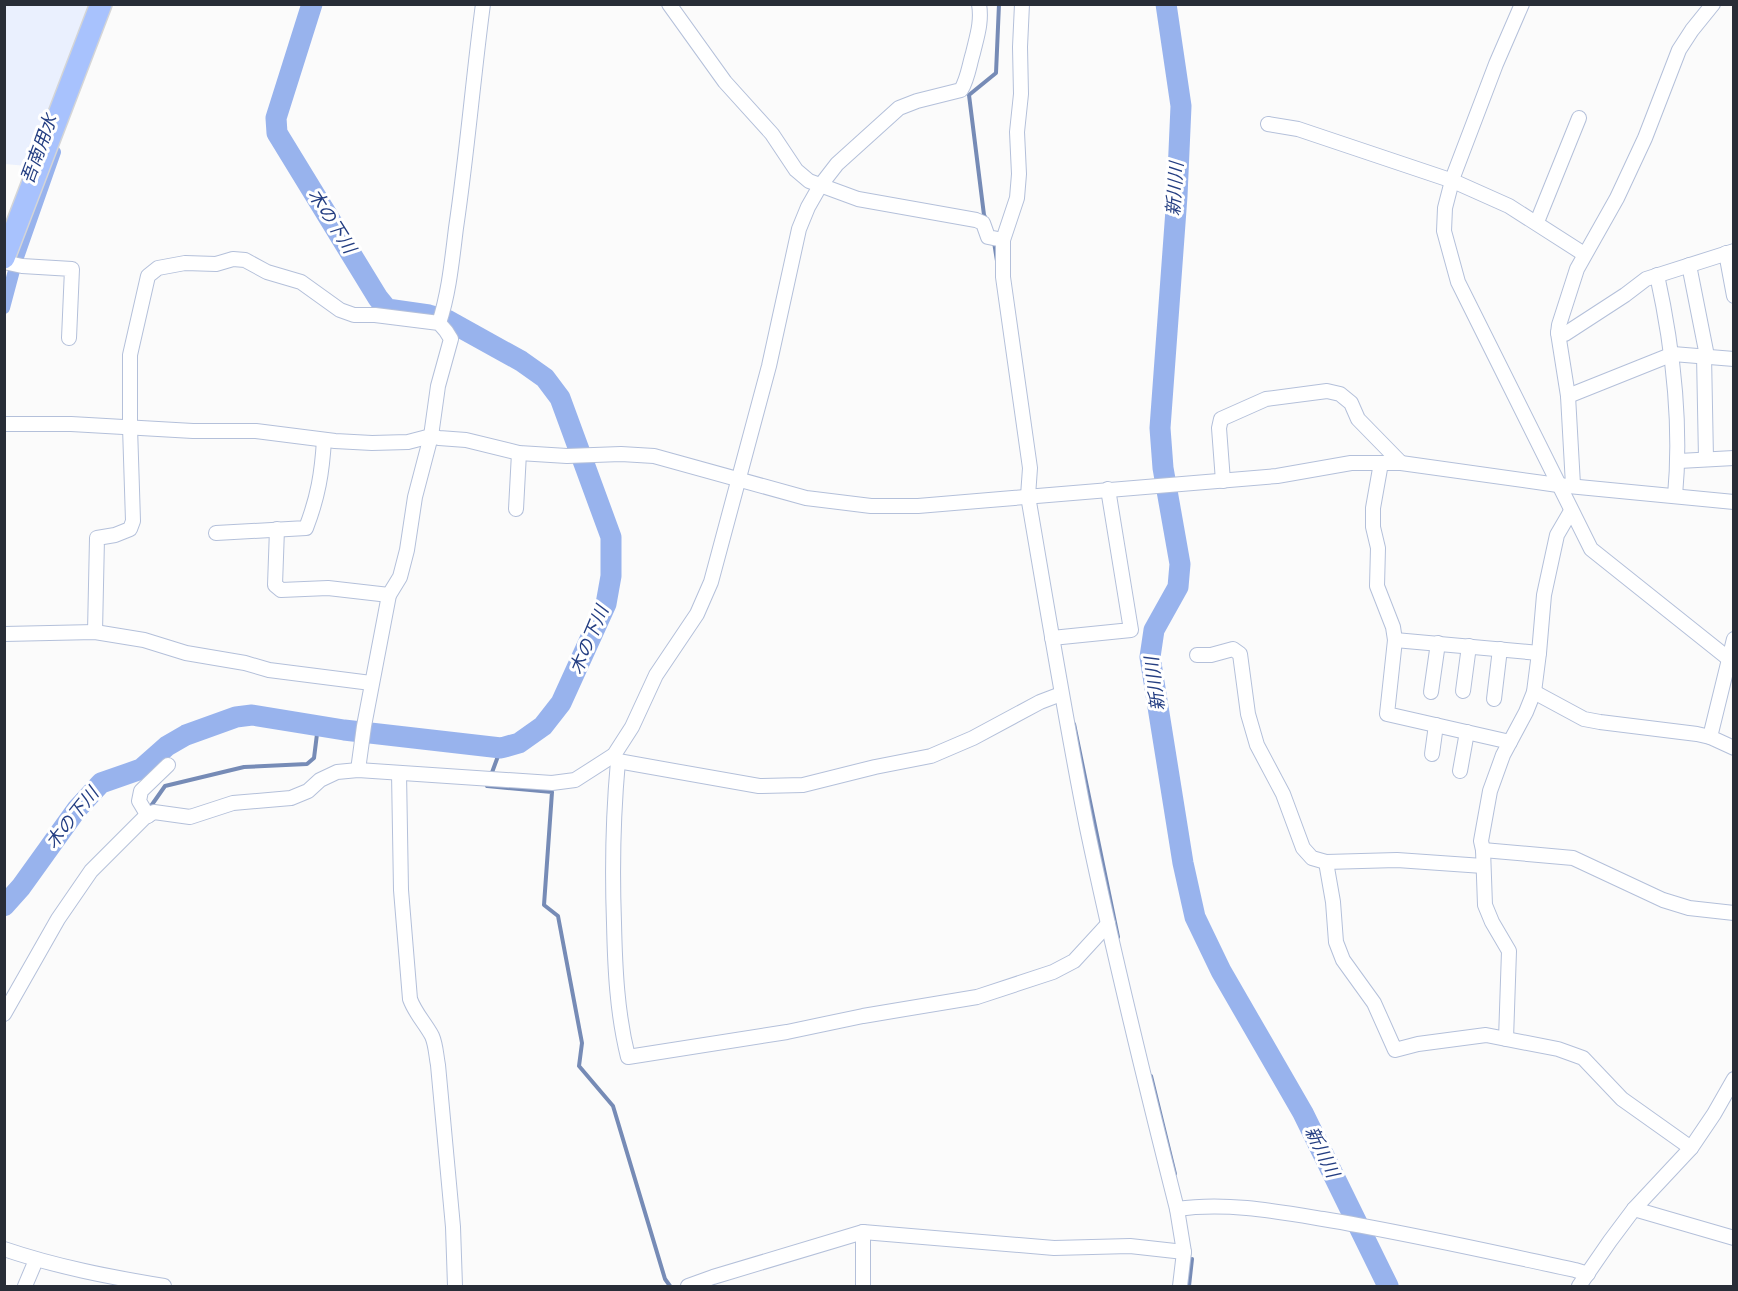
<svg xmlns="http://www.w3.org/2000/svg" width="1738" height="1291" viewBox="0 0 1738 1291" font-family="Mulish,'Noto Sans JP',sans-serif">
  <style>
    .built { fill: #eaf0fe }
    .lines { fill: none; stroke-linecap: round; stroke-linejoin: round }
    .stream { stroke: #768bb6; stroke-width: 4 }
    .canal { stroke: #98b3ed; stroke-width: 12 }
    .river { stroke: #98b3ed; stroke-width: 21 }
    .street-casing { stroke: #b4c0da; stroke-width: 16 }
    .primary-casing { stroke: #d4d5d7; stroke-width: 24 }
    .street { stroke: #fff; stroke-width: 14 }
    .primary { stroke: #a8c2fd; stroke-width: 21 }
    .labels { text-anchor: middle; stroke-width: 6; stroke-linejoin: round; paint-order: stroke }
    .water-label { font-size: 18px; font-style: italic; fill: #243e82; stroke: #fff }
  </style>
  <rect width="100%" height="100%" fill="#fbfbfb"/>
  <path class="built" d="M 4,5 L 92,5 L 27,166 L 5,164 Z"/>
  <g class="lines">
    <g class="stream">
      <path d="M 987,221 L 984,215 L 969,95 L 996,73 L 999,4"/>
      <path d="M 994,242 L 997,261"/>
      <path d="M 1074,724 L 1118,937"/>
      <path d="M 501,748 L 487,786 L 552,792 L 544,905 L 558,916 L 582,1043 L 579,1066 L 613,1106 L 665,1279 L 670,1286"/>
      <path d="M 151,806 L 165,786 L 244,767 L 307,764 L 314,758 L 318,726"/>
      <path d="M 1151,1076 L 1175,1174"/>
      <path d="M 1189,1286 L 1192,1259"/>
    </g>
    <path class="canal" d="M 4,308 L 16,263 L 55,152"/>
    <g class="river">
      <path d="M 1166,4 L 1181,106 L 1177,196 L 1160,428 L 1163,468 L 1180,564 L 1178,587 L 1154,630 L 1150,657 L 1183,863 L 1195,917 L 1221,971 L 1303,1113 L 1388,1286"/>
      <path d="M 4,906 L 21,887 L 77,809 L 101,783 L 141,769 L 167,746 L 186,735 L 236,717 L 252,715 L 344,730 L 501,748 L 519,743 L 543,726 L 561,703 L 606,604 L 611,576 L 611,537 L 560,398 L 545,378 L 521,361 L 447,320 L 429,315 L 387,309 L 378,298 L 277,133 L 276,118 L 312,4"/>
    </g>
    <g class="street-casing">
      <g id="street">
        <path d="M 669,4 L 725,82 L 772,134 L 796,170 L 809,181 L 858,199 L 976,220 L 983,223 L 988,237 L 1003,240"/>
        <path d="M 1022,4 L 1020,47 L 1021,94 L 1017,132 L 1019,174 L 1017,198 L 1003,240 L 1003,277 L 1030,468 L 1028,496 C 1047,607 1065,718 1087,828 C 1114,956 1145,1083 1177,1209 L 1184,1252 L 1180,1286"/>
        <path d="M 1522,4 L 1496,64 L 1453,177 L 1445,208 L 1444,231 L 1458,282 L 1591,549 L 1734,663"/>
        <path d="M 1268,124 L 1298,129 L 1453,181 L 1509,206 L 1584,254"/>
        <path d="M 1537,222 L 1579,118"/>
        <path d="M 1726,253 L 1734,296"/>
        <path d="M 4,262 L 22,266 L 72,269 L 69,338"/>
        <path d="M 1689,265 L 1707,356"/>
        <path d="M 1657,275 C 1673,348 1682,422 1675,496"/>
        <path d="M 439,323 C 449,293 452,260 456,228 C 467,154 473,79 483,4"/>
        <path d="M 1558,333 L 1565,334 L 1625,295 L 1646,279 L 1734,251"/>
        <path d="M 1704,355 L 1706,459"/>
        <path d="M 1568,396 L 1673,354 L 1734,359"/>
        <path d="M 4,424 L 71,424 L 193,431 L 256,431 L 335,441 L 372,443 L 408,442 L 431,436 L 439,438 L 466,440 L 519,453 L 567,456 L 621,454 L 654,456 L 806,498 L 871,506 L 918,506 L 1277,476 L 1351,463 L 1401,463 L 1558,485 L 1734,502"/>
        <path d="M 1679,461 L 1734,458"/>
        <path d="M 1381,463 L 1373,508 L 1373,527 L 1378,548 L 1377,586 L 1393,627 L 1395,640 L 1387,714 L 1510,742"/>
        <path d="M 1223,481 L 1219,428 L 1221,419 L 1266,399 L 1327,391 L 1340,394 L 1351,403 L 1358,419 L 1401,463"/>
        <path d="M 1573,485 L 1568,396 L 1558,333 L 1559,325 L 1577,269 L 1617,198 L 1645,138 L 1679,50 L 1692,30 L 1713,4"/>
        <path d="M 516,509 L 519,453"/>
        <path d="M 277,529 L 275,585 L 281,590 L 328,588 L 389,595"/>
        <path d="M 216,533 L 306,528 C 318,497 322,473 324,440"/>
        <path d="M 95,632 L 97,538 L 115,535 L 130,529 L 133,521 L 130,427 L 130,355 L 148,276 L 158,268 L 185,263 L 216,264 L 233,259 L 245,260 L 267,272 L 301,282 L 340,310 L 354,315 L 375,315 L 439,323 L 446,331 L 451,339 L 438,386 L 431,436 L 415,497 L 407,550 L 400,577 L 389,595 L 364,726 L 358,770"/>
        <path d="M 4,634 L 95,632 L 144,640 L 186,653 L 245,663 L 269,670 L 371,683"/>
        <path d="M 1052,638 L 1131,630 L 1108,489"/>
        <path d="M 1734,639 L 1710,737 L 1734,748"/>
        <path d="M 1395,640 L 1539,653"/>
        <path d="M 1197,655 L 1211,655 L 1233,649 L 1240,654 L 1248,714 L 1257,745 L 1283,794 L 1303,848 L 1312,858 L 1326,862 L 1397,860 L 1483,866"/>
        <path d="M 1463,691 L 1469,646"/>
        <path d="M 1431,692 L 1438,643"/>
        <path d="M 1534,692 L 1584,719 L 1600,722 L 1697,734 L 1710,737"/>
        <path d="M 1494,699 L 1500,649"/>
        <path d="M 1432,754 L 1436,725"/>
        <path d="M 614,755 L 618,761 C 613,816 612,869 614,923 C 615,968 617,1013 628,1057 L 787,1032 L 863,1016 L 977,997 L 1053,972 L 1074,961 L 1108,924"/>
        <path d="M 618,761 L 759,786 L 803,785 L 875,767 L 931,756 L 973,738 L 1040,702 L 1061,694"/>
        <path d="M 1460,771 L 1467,732"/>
        <path d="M 399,773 L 401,890 L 410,999 C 415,1013 425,1023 432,1036 C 436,1045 436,1055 438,1065 L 453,1227 L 455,1286"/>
        <path d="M 148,816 L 139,801 L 141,791 L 168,765"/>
        <path d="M 1483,850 L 1573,858 L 1663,900 L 1689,908 L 1734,913"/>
        <path d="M 1326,862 L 1333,902 L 1336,942 L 1343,960 L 1374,1003 L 1395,1050 L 1418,1044 L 1486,1035 L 1558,1049 L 1583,1058 L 1622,1099 L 1691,1148"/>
        <path d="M 4,1014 L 58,919 L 91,871 L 144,818 L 154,812 L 190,817 L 233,803 L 291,798 L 308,791 L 320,780 L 337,772 L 358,770 L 552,783 L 575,780 L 614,755 L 632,727 L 656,675 L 697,614 L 711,582 L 769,366 L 799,229 L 808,207 L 820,186 L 837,164 L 899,108 L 917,101 L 961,90 C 968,78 969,66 973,53 C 977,36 982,22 979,4"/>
        <path d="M 1506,1039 L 1509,951 L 1492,922 L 1485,905 L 1483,850 L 1481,841 L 1490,791 L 1503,755 L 1526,712 L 1534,692 L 1539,653 L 1544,595 L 1557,535 L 1571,511"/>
        <path d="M 1177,1209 C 1226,1202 1275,1211 1323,1219 C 1408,1233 1491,1252 1575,1270 L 1588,1274"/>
        <path d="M 1634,1209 L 1734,1238"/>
        <path d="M 4,1249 C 57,1267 110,1277 164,1286"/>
        <path d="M 25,1286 L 36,1260"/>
        <path d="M 688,1286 L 713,1277 L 863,1232 L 1054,1248 L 1130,1246 L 1184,1252"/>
        <path d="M 863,1286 L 863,1232"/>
        <path d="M 1579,1286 L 1610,1241 L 1634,1209 L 1691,1148 L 1714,1114 L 1734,1079"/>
      </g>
    </g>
    <g class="primary-casing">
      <path id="primary" d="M 4,258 L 101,4"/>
    </g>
    <use href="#street" class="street"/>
    <use href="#primary" class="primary"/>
  </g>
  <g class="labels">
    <g class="water-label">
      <text transform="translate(39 149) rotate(-70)" y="6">吾南用水</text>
      <text transform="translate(1175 189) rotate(-86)" y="6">新川川</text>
      <text transform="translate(332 221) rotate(58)" y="6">木の下川</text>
      <text transform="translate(589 640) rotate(-67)" y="6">木の下川</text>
      <text transform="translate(1155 684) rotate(-97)" y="6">新川川</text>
      <text transform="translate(72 818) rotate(-51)" y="6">木の下川</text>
      <text transform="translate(1322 1152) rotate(64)" y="6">新川川</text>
    </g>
  </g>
  <rect width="1738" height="1291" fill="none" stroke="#282d37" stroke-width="12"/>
</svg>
